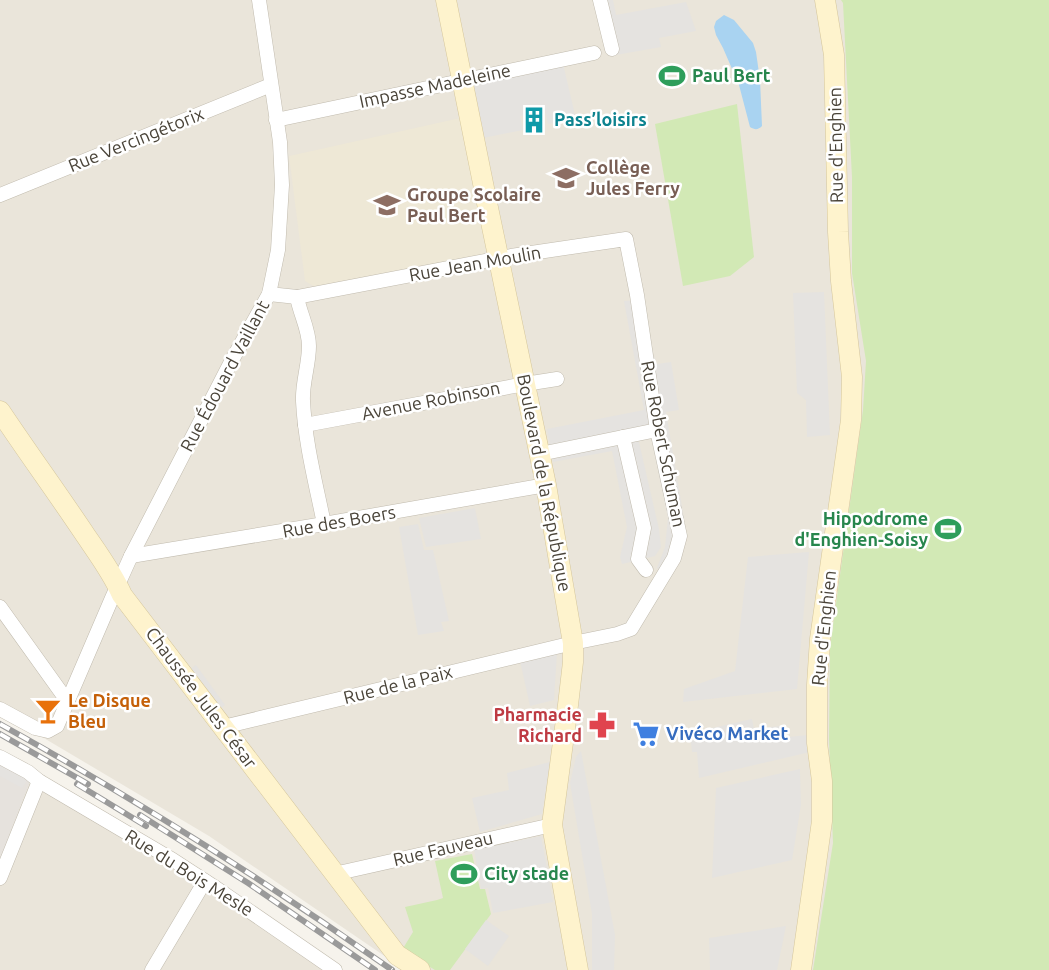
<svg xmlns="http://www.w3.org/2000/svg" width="1049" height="970" viewBox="0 0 1049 970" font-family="Ubuntu,sans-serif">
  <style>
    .residential { fill: #eae5da }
    .industrial { fill: #e6e2dd }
    .education { fill: #eee8d6 }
    .green { fill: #d2e9b5 }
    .parking { fill: #e5e3e0 }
    .water { fill: #a9d3f1 }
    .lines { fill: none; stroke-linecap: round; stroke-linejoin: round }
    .street-casing { stroke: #c1bbae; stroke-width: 15 }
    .secondary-casing { stroke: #d5c69b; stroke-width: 21 }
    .street { stroke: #fff; stroke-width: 14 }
    .secondary { stroke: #fef3cd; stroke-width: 20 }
    .rail-casing { stroke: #9a9a9a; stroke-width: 6 }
    .rail { stroke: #fff; stroke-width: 4; stroke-dasharray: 11; stroke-linecap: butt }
    .labels { text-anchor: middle; stroke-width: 5; stroke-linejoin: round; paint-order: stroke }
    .leisure-label { font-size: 18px; font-weight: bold; fill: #27864d; stroke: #fff; text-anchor: start }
    .street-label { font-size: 18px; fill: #4a4439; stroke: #fff }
    .culture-label { font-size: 18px; font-weight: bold; fill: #0d838f; stroke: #fff; text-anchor: start }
    .education-label { font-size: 18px; font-weight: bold; fill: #785e54; stroke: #fff; text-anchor: start }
    .food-label { font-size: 18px; font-weight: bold; fill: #c56008; stroke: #fff; text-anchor: start }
    .health-label { font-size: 18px; font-weight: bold; fill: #be3a42; stroke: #fff; text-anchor: end }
    .shop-label { font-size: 18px; font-weight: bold; fill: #366cbe; stroke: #fff; text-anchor: start }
  </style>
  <rect width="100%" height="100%" fill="#f6f3ec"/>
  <g class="residential">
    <path d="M 0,0 L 1049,0 L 1049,970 L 405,970 L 209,836 L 0,712 Z"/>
    <path d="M 0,751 L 176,854 L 343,970 L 0,970 Z"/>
  </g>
  <path class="industrial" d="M 0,752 L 34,771 L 0,859 Z"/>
  <path class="education" d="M 460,118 L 488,247 L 483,255 L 315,287 L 305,281 L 289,156 Z"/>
  <g class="green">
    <path d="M 841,0 L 1049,0 L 1049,970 L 813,970 L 833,843 L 829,739 L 830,647 L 863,410 L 866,361 L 852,273 L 852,177 L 843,3 Z"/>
    <path d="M 737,104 L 754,257 L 730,276 L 683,286 L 655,124 Z"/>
    <path d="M 472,854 L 480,889 L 485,889 L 491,914 L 450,970 L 435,970 L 402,950 L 413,932 L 405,907 L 437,900 L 443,898 L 435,861 Z"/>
  </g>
  <g class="parking">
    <path d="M 597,0 L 613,0 L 616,15 L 686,2 L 696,31 L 659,38 L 661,47 L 610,56 Z"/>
    <path d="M 563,64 L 576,119 L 548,124 L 545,111 L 520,116 L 523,130 L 483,138 L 471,85 Z"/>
    <path d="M 824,292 L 830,435 L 807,437 L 806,400 L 797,393 L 793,293 Z"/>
    <path d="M 640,300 L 645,335 L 657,364 L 671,362 L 679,410 L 666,412 L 684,519 L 684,545 L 672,576 L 657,568 L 665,547 L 668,518 L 651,436 L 638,438 L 659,529 L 661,547 L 655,556 L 622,564 L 620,557 L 627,527 L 612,451 L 553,462 L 547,429 L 644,410 L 624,301 Z"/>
    <path d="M 475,508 L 481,539 L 426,547 L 419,518 Z"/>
    <path d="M 418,524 L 424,550 L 433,550 L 449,621 L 441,622 L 444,631 L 418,635 L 399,527 Z"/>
    <path d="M 809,552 L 797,689 L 683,702 L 684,689 L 735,671 L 748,557 Z"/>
    <path d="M 557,653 L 554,700 L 530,706 L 520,661 Z"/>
    <path d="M 196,665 L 225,705 L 218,710 L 188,671 Z"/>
    <path d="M 752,719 L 754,729 L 780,726 L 779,738 L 808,735 L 810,752 L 699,778 L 697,752 L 692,752 L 690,733 Z"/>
    <path d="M 581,751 L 615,935 L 614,970 L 592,970 L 592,914 L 570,783 L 576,757 Z"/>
    <path d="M 0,757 L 28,779 L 22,788 L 0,776 Z"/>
    <path d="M 550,762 L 542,814 L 480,832 L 472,798 L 509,790 L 507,773 Z"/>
    <path d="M 800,769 L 801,805 L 792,860 L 712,878 L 716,788 Z"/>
    <path d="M 541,836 L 553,902 L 493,913 L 488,888 L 481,889 L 474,850 Z"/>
    <path d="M 486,920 L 509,936 L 488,966 L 465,949 Z"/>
    <path d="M 786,926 L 777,970 L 710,970 L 709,938 Z"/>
  </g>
  <path class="water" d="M 724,15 L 734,20 L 753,43 L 756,52 L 760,80 L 762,126 C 758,130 755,130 750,127 L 739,85 L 723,48 L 716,35 L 714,27 L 716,21 Z"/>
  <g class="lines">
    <g class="street-casing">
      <g id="street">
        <path d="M 600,0 L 612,49"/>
        <path d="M 276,120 L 594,53"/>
        <path d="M 0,195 L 271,85"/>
        <path d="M 297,297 C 300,314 309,329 309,346 C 309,365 302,383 303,401 C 305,443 316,484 324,524"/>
        <path d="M 305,425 L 525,384 L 557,379"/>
        <path d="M 623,437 L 644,528 L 638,559 L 646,570"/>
        <path d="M 540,454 L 657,430"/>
        <path d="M 131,556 L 324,524 L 546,485"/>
        <path d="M 0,607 L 68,702"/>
        <path d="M 0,709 L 35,728 L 48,731 L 57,726 L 112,598 L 131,556 L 232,360 L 269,294 L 278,250 L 282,185 L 280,142 L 259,0"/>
        <path d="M 223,727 L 573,643 L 617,634 L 631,629 L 674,558 L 680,536 L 657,430 L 637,295 L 626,239 L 511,256 L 297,297 L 269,294"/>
        <path d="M 0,757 L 28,772 L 39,781 L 173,860 L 213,886 L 335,970"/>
        <path d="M 334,874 L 552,825"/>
        <path d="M 0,878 L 39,781"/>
        <path d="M 152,970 L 205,881"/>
      </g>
    </g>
    <g class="secondary-casing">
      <g id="secondary">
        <path d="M 446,0 L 487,203 L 546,485 L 573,643 L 573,662 L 568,705 L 552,825 L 578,970"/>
        <path d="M 0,411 C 28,453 58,494 86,536 C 99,555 113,574 122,595 L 397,955 L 420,970"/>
        <path d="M 801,970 L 822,821 L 822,781 L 817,743 L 817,685 L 820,639 L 851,420 L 852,377 L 841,281 L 838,232 L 834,55 L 825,0"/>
      </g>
    </g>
    <use href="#street" class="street"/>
    <use href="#secondary" class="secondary"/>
    <g class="rail-casing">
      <g id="rail">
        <path d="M 0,724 C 135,799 266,881 392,970"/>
        <path d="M 0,734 L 88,784"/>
        <path d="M 77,784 L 146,826"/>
        <path d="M 140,815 L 248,883 L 375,970"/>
      </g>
    </g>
    <use href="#rail" class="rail"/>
  </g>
  <defs>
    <g id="stadium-bare" transform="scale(2.07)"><path d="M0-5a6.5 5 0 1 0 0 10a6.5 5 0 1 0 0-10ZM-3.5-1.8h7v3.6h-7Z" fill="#2e9e5b" stroke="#fff" stroke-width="2.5" paint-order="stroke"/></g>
    <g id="building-bare" transform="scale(2.07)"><path d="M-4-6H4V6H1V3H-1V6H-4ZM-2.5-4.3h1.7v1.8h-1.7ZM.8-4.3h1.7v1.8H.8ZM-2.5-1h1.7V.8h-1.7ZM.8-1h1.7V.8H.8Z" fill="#0f9aa8" stroke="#fff" stroke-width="2.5" paint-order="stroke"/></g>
    <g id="school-bare" transform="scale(2.07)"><path d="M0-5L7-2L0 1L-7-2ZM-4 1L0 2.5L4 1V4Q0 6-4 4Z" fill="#8d6e63" stroke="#fff" stroke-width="2.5" paint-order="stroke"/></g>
    <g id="bar-bare" transform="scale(2.07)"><path d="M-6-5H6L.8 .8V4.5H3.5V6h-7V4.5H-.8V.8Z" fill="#e8710a" stroke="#fff" stroke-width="2.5" paint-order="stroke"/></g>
    <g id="pharmacy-bare" transform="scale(2.07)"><path d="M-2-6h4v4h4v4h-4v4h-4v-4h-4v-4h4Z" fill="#e0444e" stroke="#fff" stroke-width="2.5" paint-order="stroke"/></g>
    <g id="supermarket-bare" transform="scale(2.07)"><path d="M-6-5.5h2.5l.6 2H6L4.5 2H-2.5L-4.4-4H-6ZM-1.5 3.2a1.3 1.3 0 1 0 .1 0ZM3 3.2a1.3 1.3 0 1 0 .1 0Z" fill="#3f7fe0" stroke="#fff" stroke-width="2.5" paint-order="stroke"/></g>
  </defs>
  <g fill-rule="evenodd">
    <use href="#stadium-bare" x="672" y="76"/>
    <use href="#building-bare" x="534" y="120"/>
    <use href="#school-bare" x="566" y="178"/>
    <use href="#school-bare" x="387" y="205"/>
    <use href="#stadium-bare" x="948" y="529"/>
    <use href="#bar-bare" x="48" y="711"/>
    <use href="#pharmacy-bare" x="602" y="725"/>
    <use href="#supermarket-bare" x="646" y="734"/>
    <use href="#stadium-bare" x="464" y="874"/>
  </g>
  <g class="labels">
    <g class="leisure-label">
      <text x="692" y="82">Paul Bert</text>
      <text x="928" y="525" text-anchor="end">Hippodrome<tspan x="928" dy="21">d'Enghien-Soisy</tspan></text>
      <text x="484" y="880">City stade</text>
    </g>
    <g class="street-label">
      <text transform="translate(435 86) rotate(-12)" y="6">Impasse Madeleine</text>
      <text transform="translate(136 140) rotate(-22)" y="6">Rue Vercingétorix</text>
      <text transform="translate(836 145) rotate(-91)" y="6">Rue d'Enghien</text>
      <text transform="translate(475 264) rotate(-10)" y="6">Rue Jean Moulin</text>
      <text transform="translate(225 376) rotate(-62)" y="6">Rue Édouard Vaillant</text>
      <text transform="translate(431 401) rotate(-11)" y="6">Avenue Robinson</text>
      <text transform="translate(663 444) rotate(79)" y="6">Rue Robert Schuman</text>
      <text transform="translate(544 483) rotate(79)" y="6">Boulevard de la République</text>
      <text transform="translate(339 522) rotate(-10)" y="6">Rue des Boers</text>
      <text transform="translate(824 628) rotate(-84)" y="6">Rue d'Enghien</text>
      <text transform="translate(398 685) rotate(-14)" y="6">Rue de la Paix</text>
      <text transform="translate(201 698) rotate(53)" y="6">Chaussée Jules César</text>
      <text transform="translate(443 849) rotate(-13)" y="6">Rue Fauveau</text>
      <text transform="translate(189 873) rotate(32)" y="6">Rue du Bois Mesle</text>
    </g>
    <g class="culture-label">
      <text x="554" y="126">Pass’loisirs</text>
    </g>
    <g class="education-label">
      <text x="586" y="174">Collège<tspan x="586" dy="21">Jules Ferry</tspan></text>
      <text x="407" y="201">Groupe Scolaire<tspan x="407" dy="21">Paul Bert</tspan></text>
    </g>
    <g class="food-label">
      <text x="68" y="707">Le Disque<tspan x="68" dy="21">Bleu</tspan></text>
    </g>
    <g class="health-label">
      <text x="582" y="721">Pharmacie<tspan x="582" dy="21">Richard</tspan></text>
    </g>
    <g class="shop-label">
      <text x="666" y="740">Vivéco Market</text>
    </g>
  </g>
</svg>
